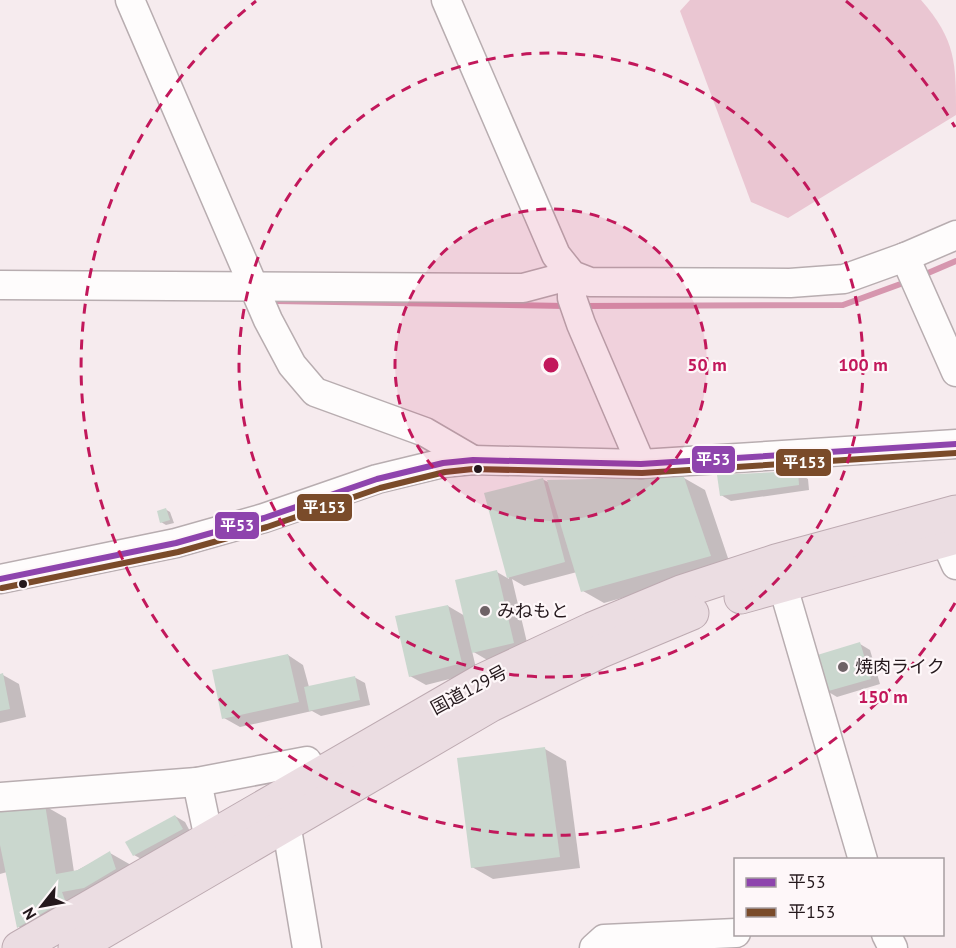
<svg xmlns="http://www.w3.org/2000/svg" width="956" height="948" viewBox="0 0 956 948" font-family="'PT Sans','Noto Sans JP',sans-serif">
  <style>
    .green { fill: #eac6d2 }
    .shadow { fill: #0003 }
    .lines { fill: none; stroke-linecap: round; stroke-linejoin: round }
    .stream { stroke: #d696ae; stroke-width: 6 }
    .building { fill: #cad7ce }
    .minor-casing { stroke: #b8adb0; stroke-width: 31 }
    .highway-casing { stroke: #bdaab1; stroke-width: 35 }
    .minor { stroke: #fefcfc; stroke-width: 28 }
    .highway { stroke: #ebdde2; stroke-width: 33 }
    .bus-1-casing { stroke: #fef7f9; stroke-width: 10 }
    .bus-2-casing { stroke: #fef7f9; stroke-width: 10 }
    .bus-1 { stroke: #8e44ad; stroke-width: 6 }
    .bus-2 { stroke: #7a4b2a; stroke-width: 6 }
    .ring { fill: none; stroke: #c2185b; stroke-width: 3; stroke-dasharray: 10 8 }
    .bus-dot { fill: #24181c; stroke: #fef7f9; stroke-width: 2 }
    .poi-dot { fill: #6e6266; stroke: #fef7f9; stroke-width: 2 }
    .labels { text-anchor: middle; stroke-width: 4.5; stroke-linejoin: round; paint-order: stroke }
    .poi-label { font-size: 18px; fill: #24181c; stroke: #fef7f9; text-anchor: start }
    .street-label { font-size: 18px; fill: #24181c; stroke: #fef7f9 }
    .centre { fill: #c2185b; stroke: #fef7f9; stroke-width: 3 }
    .ring-label { font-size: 18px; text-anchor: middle; font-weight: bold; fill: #c2185b; stroke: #fef7f9; stroke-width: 4.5; stroke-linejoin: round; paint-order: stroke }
    .line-badge { stroke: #fef7f9; stroke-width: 2 }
    .badge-label { font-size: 16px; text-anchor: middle; font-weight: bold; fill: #fff }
  </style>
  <rect width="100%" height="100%" fill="#f6ebee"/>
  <path class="green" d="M 690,0 L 921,0 C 956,40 956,63 956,115 L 788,218 L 751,202 L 680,11 Z"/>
  <g class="shadow">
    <path d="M 798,473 L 808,479 L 809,490 L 731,501 L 721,495 Z"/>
    <path d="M 684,478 L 705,490 L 731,567 L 604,603 L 583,591 L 577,572 L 524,586 L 512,579 L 529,651 L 489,661 L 472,651 L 477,672 L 426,685 L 410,676 L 448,606 L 465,616 L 497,572 L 509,579 L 486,494 L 542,479 L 550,483 Z"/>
    <path d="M 165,509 L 170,512 L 174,523 L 166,525 L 161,522 Z"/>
    <path d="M 860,644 L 870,650 L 880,684 L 837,697 L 827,691 Z"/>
    <path d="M 288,655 L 303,665 L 309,687 L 354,677 L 365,683 L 370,705 L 321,716 L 312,711 L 240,727 L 224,718 Z"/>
    <path d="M 3,675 L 19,684 L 26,717 L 0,723 L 0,676 Z"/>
    <path d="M 545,749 L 566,761 L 580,868 L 493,879 L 472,867 Z"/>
    <path d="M 45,806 L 66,818 L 74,872 L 110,853 L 131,865 L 39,939 L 19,927 L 7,872 L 0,874 L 0,813 Z"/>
    <path d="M 175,816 L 185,822 L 192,835 L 145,861 L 134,855 L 127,843 Z"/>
  </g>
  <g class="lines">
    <g class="stream">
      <path d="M 921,276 L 956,261"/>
      <path d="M 276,301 L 566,306"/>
      <path d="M 583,306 L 843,305 L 906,282"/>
    </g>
  </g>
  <g class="building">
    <path d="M 798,471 L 799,485 L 720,496 L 717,475 Z"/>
    <path d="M 684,477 L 711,556 L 581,592 L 547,480 Z"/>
    <path d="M 543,478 L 565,562 L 507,578 L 484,493 Z"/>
    <path d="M 166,508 L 170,520 L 160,523 L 157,511 Z"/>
    <path d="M 497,570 L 514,643 L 472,653 L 455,580 Z"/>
    <path d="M 448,605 L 462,663 L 409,677 L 395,616 Z"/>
    <path d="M 860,642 L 871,679 L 825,692 L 814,656 Z"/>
    <path d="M 288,654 L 299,702 L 222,719 L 212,670 Z"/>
    <path d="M 3,673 L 10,709 L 0,711 L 0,674 Z"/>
    <path d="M 355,676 L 360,700 L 309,711 L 304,687 Z"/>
    <path d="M 545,747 L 560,857 L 471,868 L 457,758 Z"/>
    <path d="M 45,804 L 56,874 L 78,870 L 110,851 L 116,869 L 84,888 L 62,892 L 65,900 L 17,928 L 0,845 L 0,812 Z"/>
    <path d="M 175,815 L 183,829 L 133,856 L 125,842 Z"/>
  </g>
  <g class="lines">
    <g class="minor-casing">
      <g id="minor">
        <path d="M 130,0 L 268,320 L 292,365 L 315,392 L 425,432 L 473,460"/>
        <path d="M 446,0 L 556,255 L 572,275 L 590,282 L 790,283 L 844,279 L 905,257 L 956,235"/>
        <path d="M 905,257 L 956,372"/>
        <path d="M 572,275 L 572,298 L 581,324 L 641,464"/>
        <path d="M 0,285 L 523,288 L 572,275"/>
        <path d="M 936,520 L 956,565"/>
        <path d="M 777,566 L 863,860"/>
        <path d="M 0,579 L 176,543 L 264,518 L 377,479 L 443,463 L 473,460 L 641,464 L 956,444"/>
        <path d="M 197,782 L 209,839"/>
        <path d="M 0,797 L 197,782 L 307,761 L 316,776"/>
        <path d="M 286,823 L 307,948"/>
        <path d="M 886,934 L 893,948"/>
        <path d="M 594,948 L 604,939 L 736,933"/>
      </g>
    </g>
    <g class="highway-casing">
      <g id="highway">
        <path d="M 741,597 L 956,537"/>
        <path d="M 19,948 L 483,680 L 592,629 L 681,592 L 776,561 L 956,512"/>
        <path d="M 75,948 L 491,705 L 601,651 L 692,613"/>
      </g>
    </g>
    <use href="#minor" class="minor"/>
    <use href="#highway" class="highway"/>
    <g class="bus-1-casing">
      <path id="bus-1" d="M 0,579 L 176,543 L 264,518 L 377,479 L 443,463 L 473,460 L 641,464 L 956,444"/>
    </g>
    <g class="bus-2-casing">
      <path id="bus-2" d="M 2,588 L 178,552 L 267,527 L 380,488 L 445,472 L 473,469 L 642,473 L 956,453"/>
    </g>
    <use href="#bus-1" class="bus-1"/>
    <use href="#bus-2" class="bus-2"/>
  </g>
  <circle cx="551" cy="365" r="156" fill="#c2185b" fill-opacity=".12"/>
  <g class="ring">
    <circle cx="551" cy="365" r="156"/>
    <circle cx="551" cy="365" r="312"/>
    <path d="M955 603A469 469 0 1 1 256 1M846 1A469 469 0 0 1 955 127"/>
  </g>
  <g class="bus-dot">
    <circle cx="478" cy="469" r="5"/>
    <circle cx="23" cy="584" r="5"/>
  </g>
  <g class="poi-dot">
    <circle cx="485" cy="611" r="6"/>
    <circle cx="843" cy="667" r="6"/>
  </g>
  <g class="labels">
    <g class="poi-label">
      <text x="497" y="617">みねもと</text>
      <text x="855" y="673">焼肉ライク</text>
    </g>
    <g class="street-label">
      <text transform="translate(469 690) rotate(-28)" y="6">国道129号</text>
    </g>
  </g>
  <circle cx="551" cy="365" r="9" class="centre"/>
  <g class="ring-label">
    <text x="707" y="371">50 m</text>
    <text x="863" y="371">100 m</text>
    <text x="883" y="703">150 m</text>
  </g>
  <g class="line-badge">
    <rect x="691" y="445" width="45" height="29" rx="6" fill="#8e44ad"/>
    <rect x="775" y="448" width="57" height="29" rx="6" fill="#7a4b2a"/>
    <rect x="296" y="493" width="57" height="29" rx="6" fill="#7a4b2a"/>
    <rect x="214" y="511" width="46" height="29" rx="6" fill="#8e44ad"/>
  </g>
  <g class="badge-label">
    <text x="713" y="465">平53</text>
    <text x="804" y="468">平153</text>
    <text x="324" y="513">平153</text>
    <text x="237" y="531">平53</text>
  </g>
  <rect x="734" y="858" width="210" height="78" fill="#fef7f9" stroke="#a79ea1" stroke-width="1.5"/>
  <rect x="746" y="878" width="30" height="9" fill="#8e44ad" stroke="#a79ea1" stroke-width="1.5"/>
  <text x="788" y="888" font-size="18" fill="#24181c">平53</text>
  <rect x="746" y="908" width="30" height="9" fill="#7a4b2a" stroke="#a79ea1" stroke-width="1.5"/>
  <text x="788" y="918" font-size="18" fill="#24181c">平153</text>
  <g transform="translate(42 906) rotate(239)" stroke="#fef7f9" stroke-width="4.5" paint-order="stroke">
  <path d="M0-4.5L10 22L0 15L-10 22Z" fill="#24181c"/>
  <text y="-9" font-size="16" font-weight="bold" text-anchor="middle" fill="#24181c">N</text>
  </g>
</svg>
